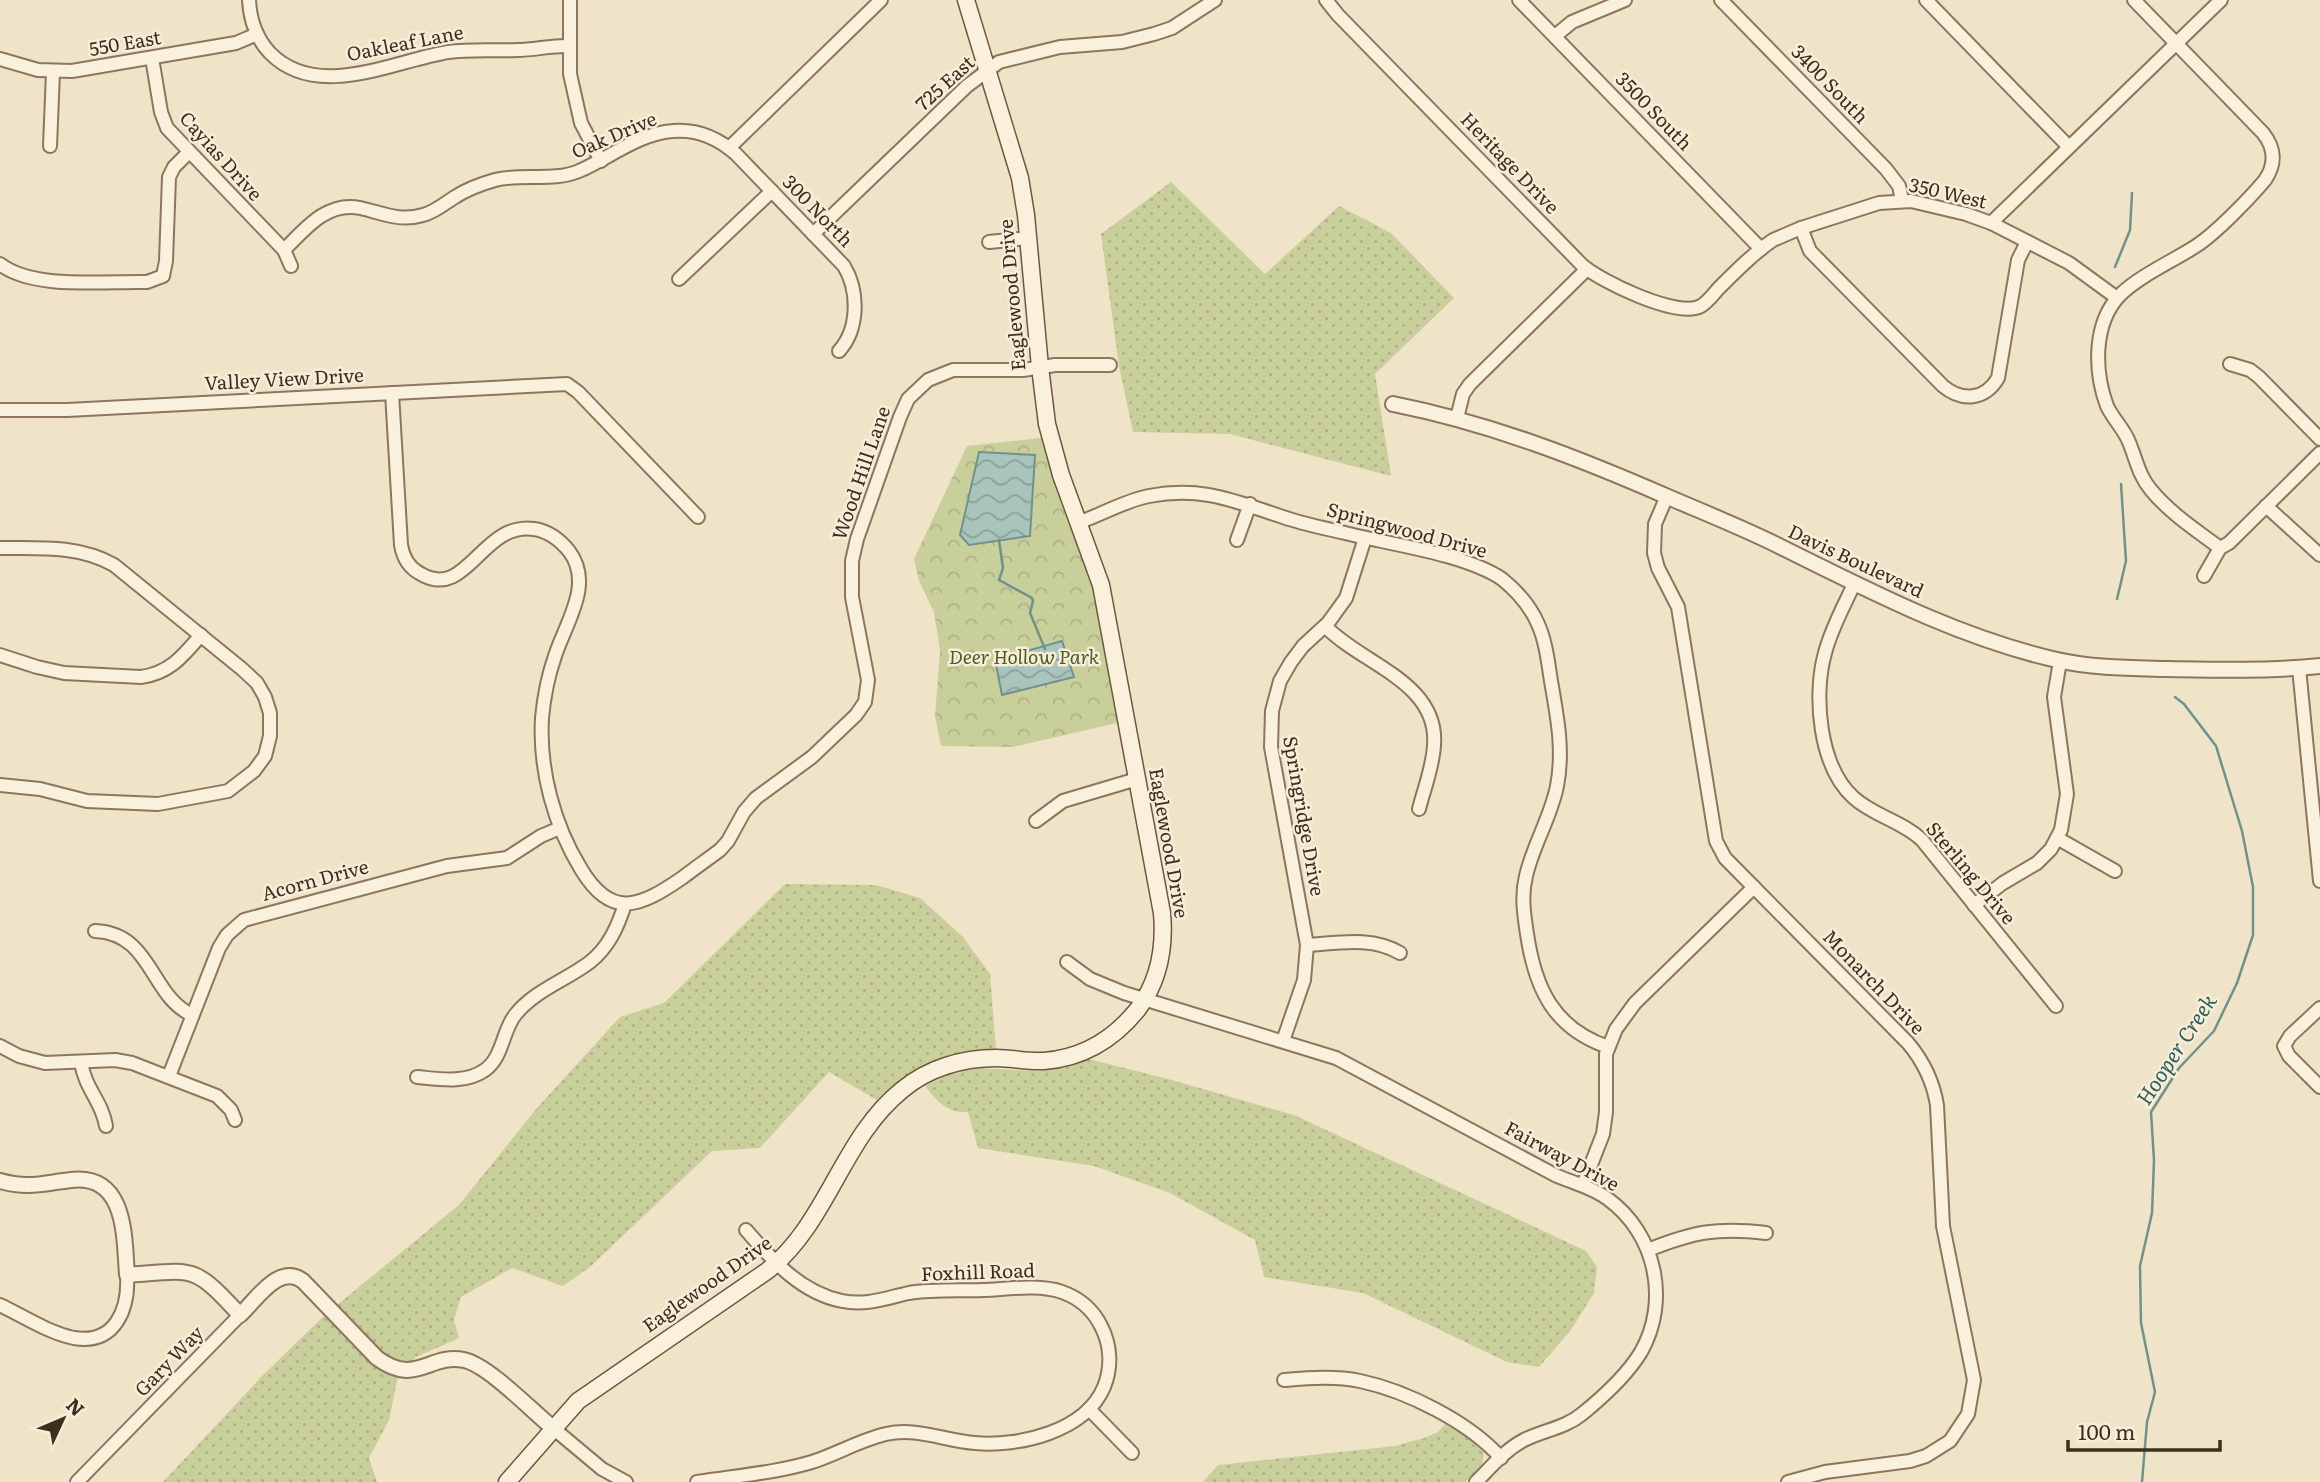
<svg xmlns="http://www.w3.org/2000/svg" width="2320" height="1482" viewBox="0 0 2320 1482" font-family="Literata,serif">
  <style>
    .grass { fill: url(#grass-dots) }
    .park { fill: url(#park-crowns) }
    .water { fill: url(#water-waves); stroke: #6f938a; stroke-width: 2 }
    .lines { fill: none; stroke-linecap: round; stroke-linejoin: round }
    .stream { stroke: #6f938a; stroke-width: 2.5 }
    .minor-casing { stroke: #8d765c; stroke-width: 16 }
    .tertiary-casing { stroke: #8d765c; stroke-width: 18 }
    .secondary-casing { stroke: #6f573f; stroke-width: 19 }
    .minor { stroke: #faf1dc; stroke-width: 12 }
    .tertiary { stroke: #faf1dc; stroke-width: 14 }
    .secondary { stroke: #faf1dc; stroke-width: 16 }
    .labels { text-anchor: middle; stroke-width: 5; stroke-linejoin: round; paint-order: stroke }
    .street-label { font-size: 19px; fill: #3d2e20; stroke: #f7eed8 }
    .park-label { font-size: 19px; font-style: italic; fill: #4d5a26; stroke: #f7eed8 }
    .water-label { font-size: 21px; font-style: italic; fill: #2f5d5a; stroke: #f7eed8 }
  </style>
  <defs>
    <pattern id="grass-dots" width="8" height="8" patternUnits="userSpaceOnUse" patternTransform="scale(1.75)"><rect width="8" height="8" fill="#c9cf9b"/><path d="M2 2h.1M6 6h.1" fill="none" stroke="#aeb285" stroke-width="1.8" stroke-linecap="round"/></pattern>
    <pattern id="park-crowns" width="20" height="18" patternUnits="userSpaceOnUse" patternTransform="scale(1.75)"><rect width="20" height="18" fill="#c9cf9b"/><path d="M2 6a3 3 0 1 1 6 0M12 15a3 3 0 1 1 6 0" fill="none" stroke="#aeb285"/></pattern>
    <pattern id="water-waves" width="16" height="10" patternUnits="userSpaceOnUse" patternTransform="scale(1.75)"><rect width="16" height="10" fill="#a9c4bc"/><path d="M0 5q4-4 8 0t8 0" fill="none" stroke="#8ba098"/></pattern>
  </defs>
  <rect width="100%" height="100%" fill="#f0e4c8"/>
  <g class="grass">
    <path d="M 1171,182 L 1265,274 L 1339,206 L 1391,233 L 1454,298 L 1375,374 L 1391,476 L 1230,434 L 1133,432 L 1119,366 L 1101,234 Z"/>
    <path d="M 785,884 L 876,885 L 920,898 L 963,937 L 990,974 L 996,1049 C 949,1049 910,1067 877,1100 L 829,1072 L 760,1148 L 712,1151 L 590,1267 L 563,1286 L 512,1268 L 461,1297 L 454,1320 L 459,1338 L 416,1357 L 398,1376 L 389,1420 L 369,1458 L 377,1482 L 163,1482 L 263,1375 L 326,1314 L 459,1205 L 537,1108 L 620,1017 L 664,1003 Z"/>
    <path d="M 1089,1059 L 1168,1079 L 1294,1115 L 1586,1251 L 1597,1267 L 1594,1293 L 1571,1330 L 1539,1367 L 1507,1362 L 1363,1293 L 1264,1277 L 1255,1240 L 1170,1193 L 1094,1166 L 978,1148 L 968,1112 C 946,1113 938,1102 925,1086 L 947,1075 L 976,1068 L 1039,1071 L 1062,1068 Z"/>
    <path d="M 1445,1424 L 1467,1436 L 1484,1453 L 1482,1464 L 1465,1482 L 1203,1482 L 1218,1465 L 1395,1446 L 1427,1437 L 1438,1432 Z"/>
  </g>
  <path class="park" d="M 1041,438 L 1054,483 L 1073,523 L 1095,587 L 1107,644 L 1117,723 L 1013,747 L 941,746 L 935,716 L 940,651 L 934,612 L 919,581 L 914,559 L 967,446 Z"/>
  <g class="water">
    <path d="M 979,452 L 1035,455 L 1030,536 L 969,545 L 960,535 Z"/>
    <path d="M 1062,641 L 1074,677 L 1002,695 L 995,660 Z"/>
  </g>
  <g class="lines">
    <g class="stream">
      <path d="M 2115,267 L 2130,230 L 2132,193"/>
      <path d="M 999,540 L 1003,568 L 999,580 L 1032,598 L 1033,601 L 1030,613 L 1045,649"/>
      <path d="M 2117,599 L 2126,561 L 2121,484"/>
      <path d="M 2142,1482 L 2147,1422 L 2155,1392 L 2141,1323 L 2140,1266 L 2152,1213 L 2154,1160 L 2151,1112 L 2179,1068 L 2214,1031 L 2237,983 L 2253,935 L 2253,887 L 2242,831 L 2216,746 L 2184,704 L 2175,697"/>
    </g>
    <g class="minor-casing">
      <g id="minor">
        <path d="M 249,0 C 250,20 256,38 270,53 C 317,101 393,61 448,52 C 471,49 494,51 517,50 C 535,50 552,45 570,46"/>
        <path d="M 570,0 L 570,74 L 581,123 L 601,161"/>
        <path d="M 1326,0 L 1338,15 L 1582,265 C 1600,281 1678,319 1701,306 C 1709,301 1714,293 1720,287 C 1737,270 1754,253 1773,240 L 1801,228 L 1879,203 L 1911,201 L 1966,214 L 1991,223 L 2069,263 L 2117,298"/>
        <path d="M 1519,0 L 1761,249"/>
        <path d="M 1721,0 L 1886,169 L 1899,186 L 1902,200"/>
        <path d="M 1926,0 L 2069,147"/>
        <path d="M 2134,0 L 2263,133 C 2275,148 2276,164 2265,180 C 2250,198 2215,234 2196,246 C 2173,261 2139,276 2120,295 C 2093,323 2094,371 2107,406 C 2113,419 2124,429 2129,442 C 2136,459 2139,476 2151,490 C 2171,514 2196,530 2220,548"/>
        <path d="M 1555,36 L 1572,22 L 1625,0"/>
        <path d="M 152,58 L 161,112 L 167,128 L 284,250 L 291,266"/>
        <path d="M 0,59 L 38,70 L 72,71 L 236,43 L 257,34"/>
        <path d="M 50,146 L 53,72"/>
        <path d="M 729,148 L 881,0"/>
        <path d="M 1991,223 L 2221,0"/>
        <path d="M 1801,228 L 1810,251 L 1943,386 C 1962,402 1985,400 1998,378 L 2018,260 L 2027,242"/>
        <path d="M 813,234 L 967,86 L 999,62 L 1060,47 L 1122,42 L 1154,34 L 1172,28 L 1215,0"/>
        <path d="M 989,242 L 1029,238"/>
        <path d="M 284,250 C 305,229 327,201 360,208 C 383,213 399,222 423,215 C 435,212 445,203 455,197 C 467,189 481,184 495,180 C 523,173 553,182 579,171 C 609,158 640,133 673,131 C 697,129 718,138 736,154 L 844,266 C 859,291 859,329 839,351"/>
        <path d="M 0,264 C 33,290 106,281 147,282 L 163,276 L 166,261 L 169,177 L 174,167 L 189,152"/>
        <path d="M 679,279 L 772,191"/>
        <path d="M 2230,364 L 2250,370 L 2259,377 L 2320,439"/>
        <path d="M 392,393 L 401,545 C 403,557 409,568 421,574 C 467,601 482,521 534,529 C 548,531 560,540 569,551 C 594,584 566,622 555,656 C 548,676 544,696 542,718 C 539,770 554,825 581,869 C 612,921 641,906 682,878 C 695,868 708,859 720,850 L 728,841 L 744,812 L 756,798 L 812,757 L 856,715 L 865,702 L 868,680 L 852,597 L 852,561 L 857,539 L 900,417 L 908,399 L 928,380 L 953,370 L 1023,370 L 1055,365 L 1110,365"/>
        <path d="M 0,410 L 67,410 L 567,384 L 578,392 L 698,517"/>
        <path d="M 1457,418 L 1463,394 L 1470,384 L 1587,269"/>
        <path d="M 1667,496 L 1655,524 L 1654,553 L 1658,568 L 1678,607 L 1716,841 L 1725,858 L 1908,1043 C 1924,1062 1933,1081 1937,1105 L 1943,1226 L 1974,1380 L 1968,1414 L 1950,1441 L 1926,1456 L 1910,1461 L 1825,1472 L 1788,1482"/>
        <path d="M 2266,506 L 2320,555"/>
        <path d="M 1080,522 C 1103,514 1124,501 1149,496 C 1202,486 1234,501 1283,517 C 1303,524 1324,528 1345,533 C 1389,544 1465,554 1502,579 C 1517,591 1530,606 1538,624 C 1546,642 1548,662 1551,681 C 1557,716 1564,750 1557,786 C 1551,817 1533,845 1526,876 C 1521,896 1524,914 1527,934 C 1535,988 1553,1028 1608,1047"/>
        <path d="M 1237,540 L 1250,504"/>
        <path d="M 0,548 C 39,548 79,545 114,565 L 242,669 L 257,683 L 265,697 L 270,713 L 270,736 L 265,756 L 254,771 L 228,791 L 158,804 L 87,801 L 40,789 L 0,785"/>
        <path d="M 2204,576 L 2220,548 L 2229,543 L 2320,453"/>
        <path d="M 1854,584 C 1844,606 1831,629 1825,653 C 1813,695 1819,767 1854,798 C 1874,816 1902,821 1922,840 L 2056,1006"/>
        <path d="M 1325,626 C 1361,664 1439,682 1434,745 C 1433,767 1424,789 1419,809"/>
        <path d="M 0,655 L 37,667 L 64,673 L 141,677 C 170,673 183,656 201,635"/>
        <path d="M 2299,668 L 2320,881"/>
        <path d="M 1036,821 L 1063,801 L 1137,779"/>
        <path d="M 2057,838 L 2115,871"/>
        <path d="M 1974,905 L 2003,883 L 2037,863 L 2051,849 L 2061,830 L 2067,794 L 2054,697 L 2060,661"/>
        <path d="M 95,931 C 152,933 150,996 192,1015"/>
        <path d="M 1307,945 C 1338,943 1372,936 1400,953"/>
        <path d="M 1067,962 L 1090,979 L 1124,993 L 1336,1058 L 1555,1175 C 1573,1183 1592,1187 1608,1199 C 1656,1234 1670,1301 1641,1352 C 1627,1375 1603,1397 1582,1414 C 1565,1428 1544,1430 1524,1440 C 1505,1450 1491,1467 1476,1482"/>
        <path d="M 2320,1008 L 2290,1036 L 2284,1046 L 2289,1056 L 2320,1087"/>
        <path d="M 1283,1041 L 1304,980 L 1307,945 L 1271,747 L 1272,711 L 1280,681 L 1291,662 L 1303,646 L 1328,623 L 1346,598 L 1365,538"/>
        <path d="M 0,1046 L 19,1056 L 45,1063 L 115,1060 L 132,1063 L 217,1096 L 231,1110 L 235,1120"/>
        <path d="M 81,1062 C 85,1089 102,1101 106,1126"/>
        <path d="M 169,1076 L 219,948 L 227,935 L 244,920 L 447,866 L 507,858 L 541,836 L 560,828"/>
        <path d="M 417,1077 C 439,1079 465,1084 485,1070 C 503,1057 502,1032 515,1015 C 535,990 565,981 590,962 C 609,947 618,926 625,904"/>
        <path d="M 1583,1185 L 1603,1134 L 1606,1112 L 1606,1054 L 1616,1029 L 1635,1003 L 1754,887"/>
        <path d="M 1648,1250 C 1693,1232 1717,1227 1766,1233"/>
        <path d="M 0,1305 C 23,1316 49,1333 74,1338 C 116,1345 129,1308 127,1275"/>
        <path d="M 1284,1380 C 1310,1378 1335,1376 1360,1381 C 1407,1391 1469,1422 1501,1458"/>
        <path d="M 1089,1409 L 1132,1453"/>
        <path d="M 553,1428 L 602,1469 L 626,1482"/>
        <path d="M 77,1482 L 240,1315"/>
        <path d="M 697,1482 C 735,1476 775,1473 812,1462 C 837,1454 860,1440 886,1434 C 917,1427 945,1441 975,1443 C 1018,1447 1085,1432 1104,1387 C 1112,1367 1111,1345 1101,1326 C 1093,1310 1079,1298 1062,1292 C 1039,1284 1008,1289 983,1290 C 959,1291 933,1289 909,1293 C 886,1298 866,1306 842,1301 C 801,1293 772,1260 746,1230"/>
      </g>
    </g>
    <g class="tertiary-casing">
      <g id="tertiary">
        <path d="M 1393,404 C 1489,423 1579,458 1668,497 C 1705,513 1743,528 1779,546 C 1868,590 1959,638 2057,660 C 2093,668 2130,668 2167,669 C 2218,670 2269,671 2320,666"/>
        <path d="M 0,1181 C 28,1189 44,1183 71,1180 C 127,1174 124,1237 127,1275 C 195,1270 193,1264 240,1315 C 257,1299 279,1263 303,1281 L 377,1358 C 416,1387 429,1353 464,1360 C 488,1365 532,1411 553,1428"/>
      </g>
    </g>
    <g class="secondary-casing">
      <path id="secondary" d="M 507,1482 L 578,1401 L 767,1271 C 828,1223 842,1138 902,1090 C 928,1068 963,1058 996,1058 C 1012,1058 1028,1062 1044,1061 C 1083,1058 1114,1039 1138,1009 C 1159,981 1165,947 1162,913 L 1101,585 L 1061,475 L 1047,424 L 1040,367 L 1026,215 L 1020,178 L 966,0"/>
    </g>
    <use href="#minor" class="minor"/>
    <use href="#tertiary" class="tertiary"/>
    <use href="#secondary" class="secondary"/>
  </g>
  <g class="labels">
    <g class="street-label">
      <text transform="translate(125 43) rotate(-10)" y="7">550 East</text>
      <text transform="translate(405 43) rotate(-11)" y="7">Oakleaf Lane</text>
      <text transform="translate(945 83) rotate(-42)" y="7">725 East</text>
      <text transform="translate(1830 84) rotate(46)" y="7">3400 South</text>
      <text transform="translate(1654 111) rotate(46)" y="7">3500 South</text>
      <text transform="translate(614 135) rotate(-23)" y="7">Oak Drive</text>
      <text transform="translate(221 156) rotate(48)" y="7">Cayias Drive</text>
      <text transform="translate(1510 163) rotate(46)" y="7">Heritage Drive</text>
      <text transform="translate(1948 193) rotate(13)" y="7">350 West</text>
      <text transform="translate(818 211) rotate(46)" y="7">300 North</text>
      <text transform="translate(1012 295) rotate(-95)" y="7">Eaglewood Drive</text>
      <text transform="translate(284 379) rotate(-3)" y="7">Valley View Drive</text>
      <text transform="translate(861 473) rotate(-71)" y="7">Wood Hill Lane</text>
      <text transform="translate(1407 530) rotate(15)" y="7">Springwood Drive</text>
      <text transform="translate(1856 561) rotate(25)" y="7">Davis Boulevard</text>
      <text transform="translate(1304 816) rotate(80)" y="7">Springridge Drive</text>
      <text transform="translate(1169 843) rotate(80)" y="7">Eaglewood Drive</text>
      <text transform="translate(1971 873) rotate(50)" y="7">Sterling Drive</text>
      <text transform="translate(315 880) rotate(-15)" y="7">Acorn Drive</text>
      <text transform="translate(1874 982) rotate(46)" y="7">Monarch Drive</text>
      <text transform="translate(1562 1156) rotate(28)" y="7">Fairway Drive</text>
      <text transform="translate(978 1272) rotate(-2)" y="7">Foxhill Road</text>
      <text transform="translate(707 1284) rotate(-35)" y="7">Eaglewood Drive</text>
      <text transform="translate(169 1361) rotate(-46)" y="7">Gary Way</text>
    </g>
    <g class="park-label">
      <text x="1024" y="664">Deer Hollow Park</text>
    </g>
    <g class="water-label">
      <text transform="translate(2177 1050) rotate(-57)" y="7">Hooper Creek</text>
    </g>
  </g>
  <g transform="translate(63 1419) rotate(46)" stroke="#f7eed8" stroke-width="5" paint-order="stroke">
  <path d="M0-5L12 26L0 18L-12 26Z" fill="#3d2e20"/>
  <text y="-10" font-size="19" font-weight="bold" text-anchor="middle" fill="#3d2e20">N</text>
  </g>
  <path d="M2068 1440v10h152v-10" fill="none" stroke="#3d2e20" stroke-width="3.5"/>
  <text x="2078" y="1440" font-size="21" fill="#3d2e20" stroke="#f7eed8" stroke-width="5" paint-order="stroke">100 m</text>
</svg>
